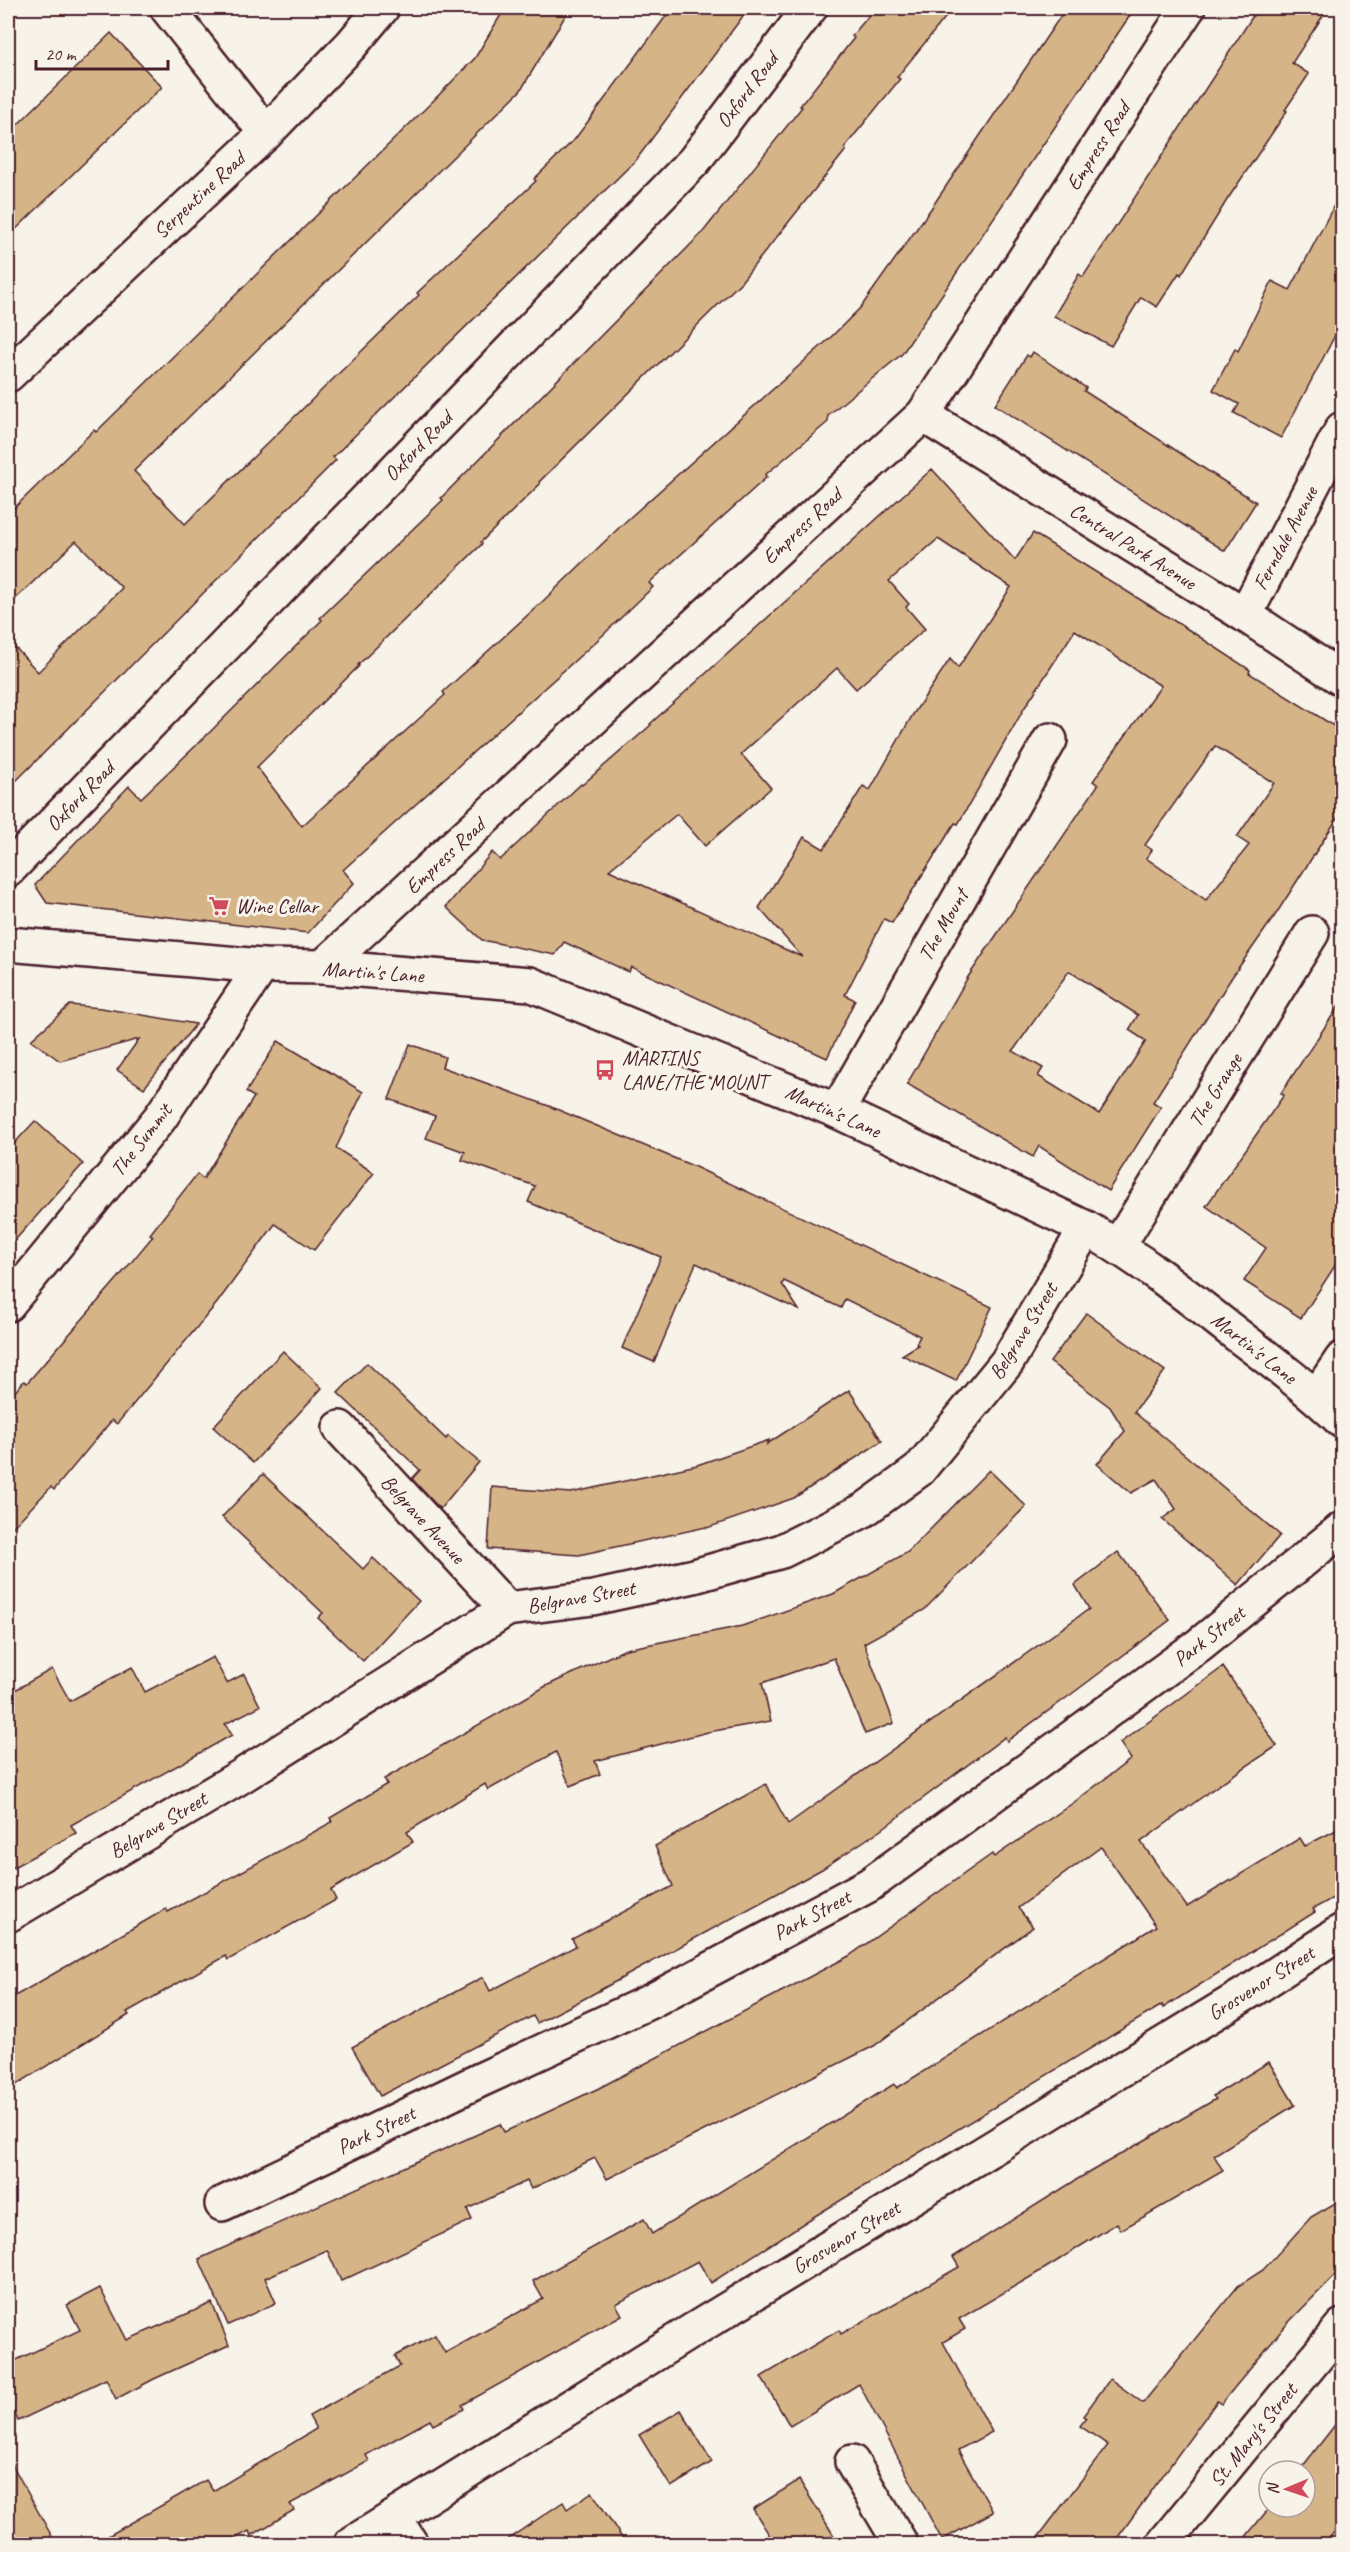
<svg xmlns="http://www.w3.org/2000/svg" width="1350" height="2552" viewBox="0 0 1350 2552" font-family="Caveat,sans-serif">
  <style>
    .building { fill: #d5b588; stroke: #4a1f2b; stroke-width: 1.5; fill-rule: evenodd }
    .lines { fill: none; stroke-linecap: round; stroke-linejoin: round }
    .minor-casing { stroke: #4a1f2b; stroke-width: 38 }
    .minor { stroke: #f7f3e8; stroke-width: 33 }
    .labels { text-anchor: middle; stroke-width: 6; stroke-linejoin: round; paint-order: stroke }
    .street-label { font-size: 21px; fill: #4a1f2b; stroke: #f7f3e8 }
    .poi-label { font-size: 21px; fill: #4a1f2b; stroke: #f7f3e8; text-anchor: start }
  </style>
  <rect width="100%" height="100%" fill="#f7f3e8"/>
  <filter id="ink" filterUnits="userSpaceOnUse"><feTurbulence type="fractalNoise" baseFrequency=".0167" numOctaves="2"/><feDisplacementMap in="SourceGraphic" scale="12" xChannelSelector="R" yChannelSelector="G"/><feConvolveMatrix kernelMatrix="1 2 1 2 8 2 1 2 1" color-interpolation-filters="sRGB"/></filter>
  <g filter="url(#ink)">
    <g class="building">
      <path d="M 505,8 L 570,8 L 521,90 L 134,471 L 185,524 L 419,295 L 417,293 L 536,181 L 534,179 L 575,139 L 672,8 L 749,8 L 636,160 L 333,457 L 336,460 L 8,789 L 8,640 L 38,672 L 122,588 L 76,541 L 8,606 L 8,514 L 94,430 L 96,432 L 433,101 L 475,58 Z"/>
      <path d="M 875,8 L 953,8 L 897,77 L 900,79 L 844,148 L 846,150 L 741,282 L 539,482 L 540,484 L 481,542 L 482,544 L 358,665 L 359,666 L 257,767 L 302,826 L 445,695 L 443,692 L 542,602 L 626,521 L 829,339 L 861,307 L 930,210 L 1066,8 L 1135,8 L 902,354 L 828,415 L 828,422 L 765,475 L 767,477 L 649,583 L 653,587 L 602,636 L 343,870 L 354,883 L 308,933 L 47,903 L 35,885 L 129,786 L 141,798 L 204,738 L 322,620 L 320,618 L 443,500 L 441,498 L 703,232 L 802,107 L 800,106 L 854,38 L 852,36 Z"/>
      <path d="M 1258,8 L 1328,8 L 1292,63 L 1309,74 L 1285,110 L 1287,111 L 1227,200 L 1181,275 L 1179,273 L 1157,307 L 1141,297 L 1111,346 L 1054,316 L 1079,274 L 1083,277 Z"/>
      <path d="M 111,33 L 162,87 L 8,237 L 8,134 Z"/>
      <path d="M 1342,190 L 1342,322 L 1281,438 L 1234,413 L 1239,404 L 1213,390 L 1235,349 L 1238,351 L 1272,281 L 1290,290 Z"/>
      <path d="M 1033,352 L 1086,388 L 1084,391 L 1256,502 L 1225,551 L 995,405 L 1027,355 L 1030,357 Z"/>
      <path d="M 932,469 L 1015,560 L 1033,533 L 1189,630 L 1250,670 L 1249,673 L 1342,731 L 1342,811 L 1276,914 L 1232,977 L 1153,1102 L 1161,1107 L 1108,1191 L 1039,1146 L 1033,1157 L 907,1084 L 968,977 L 1098,785 L 1093,781 L 1161,686 L 1075,630 L 1025,707 L 958,824 L 955,823 L 892,923 L 884,919 L 845,995 L 855,1000 L 827,1058 L 631,967 L 629,972 L 564,942 L 555,955 L 482,940 L 446,907 L 492,852 L 500,860 L 581,784 L 582,785 L 651,725 L 650,724 ZM 938,539 L 1011,587 L 958,668 L 950,659 L 912,716 L 870,790 L 863,786 L 824,849 L 804,837 L 759,908 L 802,957 L 609,870 L 677,814 L 705,846 L 771,788 L 741,754 L 837,668 L 856,689 L 925,629 L 906,607 L 909,604 L 889,581 ZM 1215,746 L 1274,783 L 1237,837 L 1249,845 L 1206,900 L 1146,858 L 1152,850 L 1145,845 ZM 1069,971 L 1138,1015 L 1129,1030 L 1146,1041 L 1099,1114 L 1038,1076 L 1043,1068 L 1013,1051 Z"/>
      <path d="M 1342,1001 L 1342,1255 L 1301,1318 L 1244,1281 L 1266,1248 L 1206,1206 L 1284,1095 L 1281,1093 Z"/>
      <path d="M 70,1005 L 101,1008 L 196,1024 L 144,1088 L 117,1070 L 139,1039 L 60,1061 L 31,1040 Z"/>
      <path d="M 278,1041 L 363,1092 L 336,1148 L 374,1173 L 314,1250 L 275,1224 L 217,1303 L 117,1424 L 112,1420 L 54,1490 L 51,1487 L 8,1532 L 8,1400 L 24,1381 L 27,1383 L 119,1277 L 153,1236 L 150,1234 L 197,1174 L 203,1179 L 254,1097 L 246,1092 Z"/>
      <path d="M 410,1044 L 445,1057 L 442,1067 L 549,1106 L 693,1166 L 992,1307 L 956,1381 L 902,1355 L 918,1345 L 916,1344 L 920,1336 L 845,1299 L 841,1308 L 784,1281 L 782,1284 L 799,1310 L 696,1263 L 654,1362 L 622,1348 L 661,1257 L 528,1202 L 535,1186 L 462,1160 L 465,1152 L 426,1138 L 435,1116 L 389,1099 Z"/>
      <path d="M 35,1121 L 83,1164 L 8,1248 L 8,1150 Z"/>
      <path d="M 1086,1313 L 1165,1371 L 1134,1412 L 1280,1535 L 1238,1585 L 1162,1519 L 1176,1509 L 1156,1479 L 1131,1493 L 1097,1464 L 1125,1431 L 1110,1407 L 1050,1362 Z"/>
      <path d="M 283,1351 L 322,1388 L 253,1463 L 213,1427 Z"/>
      <path d="M 367,1363 L 446,1439 L 448,1436 L 479,1462 L 440,1509 L 412,1479 L 420,1470 L 338,1393 Z"/>
      <path d="M 849,1390 L 882,1441 L 794,1498 L 707,1528 L 706,1527 L 579,1555 L 488,1549 L 492,1487 L 571,1493 L 697,1465 L 769,1440 L 767,1444 Z"/>
      <path d="M 989,1470 L 1026,1506 L 924,1610 L 864,1643 L 894,1723 L 865,1734 L 834,1658 L 762,1683 L 771,1721 L 708,1732 L 595,1761 L 600,1774 L 570,1786 L 556,1752 L 488,1790 L 485,1784 L 407,1832 L 413,1842 L 331,1890 L 336,1900 L 228,1960 L 226,1956 L 127,2012 L 129,2015 L 8,2090 L 8,2000 L 166,1909 L 168,1912 L 332,1822 L 330,1818 L 387,1784 L 384,1779 L 546,1686 L 626,1649 L 742,1626 L 833,1594 L 908,1552 Z"/>
      <path d="M 263,1474 L 363,1569 L 373,1558 L 419,1601 L 363,1661 L 318,1618 L 323,1613 L 222,1517 Z"/>
      <path d="M 1118,1552 L 1170,1620 L 1073,1693 L 1007,1741 L 1005,1737 L 882,1829 L 822,1869 L 580,2001 L 537,2023 L 533,2016 L 380,2096 L 352,2047 L 483,1977 L 490,1991 L 576,1946 L 572,1939 L 673,1886 L 655,1846 L 766,1784 L 788,1824 L 1089,1609 L 1075,1585 Z"/>
      <path d="M 213,1657 L 227,1683 L 244,1674 L 260,1706 L 225,1724 L 232,1735 L 71,1825 L 76,1833 L 8,1870 L 8,1694 L 52,1669 L 70,1701 L 132,1667 L 145,1692 Z"/>
      <path d="M 1223,1667 L 1277,1746 L 1224,1781 L 1141,1842 L 1187,1907 L 1300,1838 L 1305,1846 L 1342,1827 L 1342,1893 L 1313,1909 L 1315,1912 L 1163,2008 L 1162,2005 L 810,2219 L 711,2283 L 698,2261 L 616,2304 L 622,2315 L 462,2405 L 464,2409 L 433,2425 L 430,2420 L 366,2455 L 369,2461 L 290,2504 L 294,2510 L 251,2536 L 249,2531 L 225,2544 L 94,2544 L 206,2480 L 213,2491 L 316,2429 L 309,2416 L 400,2366 L 395,2356 L 435,2335 L 445,2353 L 543,2299 L 533,2281 L 644,2219 L 652,2234 L 894,2084 L 897,2088 L 1156,1926 L 1101,1847 L 1018,1908 L 1033,1927 L 874,2046 L 607,2179 L 595,2158 L 531,2189 L 527,2181 L 467,2209 L 472,2220 L 341,2281 L 327,2250 L 265,2278 L 276,2303 L 228,2325 L 199,2259 L 500,2124 L 504,2132 L 535,2118 L 599,2088 L 849,1956 L 992,1854 L 994,1857 L 1073,1803 L 1131,1759 L 1120,1743 Z"/>
      <path d="M 1269,2062 L 1295,2105 L 1214,2155 L 1223,2171 L 1121,2230 L 1117,2223 L 1049,2266 L 959,2319 L 965,2329 L 943,2342 L 992,2432 L 958,2450 L 993,2512 L 942,2540 L 859,2384 L 790,2426 L 761,2377 L 839,2330 L 841,2334 L 959,2267 L 953,2257 L 1076,2180 L 1216,2099 L 1213,2096 Z"/>
      <path d="M 1342,2199 L 1342,2268 L 1287,2324 L 1221,2404 L 1217,2401 L 1113,2544 L 1033,2544 L 1108,2445 L 1080,2426 L 1086,2418 L 1083,2416 L 1110,2379 L 1143,2403 L 1238,2286 L 1263,2270 L 1311,2217 Z"/>
      <path d="M 100,2288 L 127,2340 L 212,2303 L 229,2345 L 154,2379 L 116,2399 L 106,2379 L 18,2421 L 8,2399 L 8,2364 L 80,2330 L 67,2305 Z"/>
      <path d="M 681,2410 L 712,2462 L 671,2487 L 639,2435 Z"/>
      <path d="M 1342,2416 L 1342,2522 L 1325,2544 L 1240,2544 L 1270,2507 L 1305,2507 L 1305,2471 L 1299,2471 Z"/>
      <path d="M 8,2457 L 56,2544 L 8,2544 Z"/>
      <path d="M 799,2480 L 823,2518 L 839,2544 L 775,2544 L 753,2509 Z"/>
      <path d="M 592,2492 L 626,2544 L 501,2544 L 563,2502 L 567,2509 Z"/>
    </g>
    <g class="lines">
      <g class="minor-casing">
        <g id="minor">
          <path d="M 167,8 L 266,133"/>
          <path d="M 8,375 L 266,133 L 351,45 L 382,8"/>
          <path d="M 923,415 L 1245,615 L 1342,679"/>
          <path d="M 1245,615 L 1342,429"/>
          <path d="M 8,870 L 694,161 L 810,8"/>
          <path d="M 8,944 L 262,966 L 323,967 L 530,984 L 837,1111 L 1086,1228 C 1138,1257 1185,1294 1232,1331 C 1270,1360 1308,1388 1342,1421"/>
          <path d="M 323,967 L 923,415 L 1188,8"/>
          <path d="M 837,1111 L 1050,740"/>
          <path d="M 1118,1246 L 1312,933"/>
          <path d="M 8,1304 L 160,1118 L 262,966"/>
          <path d="M 1317,1396 L 1342,1359"/>
          <path d="M 340,1428 L 507,1609"/>
          <path d="M 8,1915 L 240,1777 L 507,1609 L 593,1598 L 694,1576 L 782,1551 L 864,1510 L 919,1470 L 1007,1362 L 1086,1228"/>
          <path d="M 222,2204 L 478,2081 L 651,2001 L 869,1885 L 1199,1645 L 1342,1529"/>
          <path d="M 852,2462 L 901,2544"/>
          <path d="M 395,2519 L 411,2544"/>
          <path d="M 351,2544 L 690,2332 L 1252,1990 L 1342,1931"/>
          <path d="M 1163,2544 L 1342,2326"/>
        </g>
      </g>
      <use href="#minor" class="minor"/>
    </g>
  </g>
  <defs>
    <g id="supermarket-bare" transform="scale(1.62)"><path d="M-6-5.5h2.5l.6 2H6L4.5 2H-2.5L-4.4-4H-6ZM-1.5 3.2a1.3 1.3 0 1 0 .1 0ZM3 3.2a1.3 1.3 0 1 0 .1 0Z" fill="#d1495b" stroke="#f7f3e8" stroke-width="2.5" paint-order="stroke"/></g>
    <g id="bus-bare" transform="scale(1.62)"><path d="M-5-6H5V4H4V6H2V4H-2V6H-4V4H-5ZM-3.5-4V0h7V-4ZM-3.5 1.2v1.5H-2V1.2ZM2 1.2v1.5H3.5V1.2Z" fill="#d1495b" stroke="#f7f3e8" stroke-width="2.5" paint-order="stroke"/></g>
  </defs>
  <g fill-rule="evenodd">
    <use href="#supermarket-bare" x="219" y="906"/>
    <use href="#bus-bare" x="605" y="1070"/>
  </g>
  <g class="labels">
    <g class="street-label">
      <text transform="translate(747 90) rotate(-53)" y="7">Oxford Road</text>
      <text transform="translate(1098 146) rotate(-57)" y="7">Empress Road</text>
      <text transform="translate(199 195) rotate(-43)" y="7">Serpentine Road</text>
      <text transform="translate(418 446) rotate(-46)" y="7">Oxford Road</text>
      <text transform="translate(802 526) rotate(-43)" y="7">Empress Road</text>
      <text transform="translate(1285 538) rotate(-62)" y="7">Ferndale Avenue</text>
      <text transform="translate(1133 546) rotate(32)" y="7">Central Park Avenue</text>
      <text transform="translate(80 796) rotate(-46)" y="7">Oxford Road</text>
      <text transform="translate(445 856) rotate(-43)" y="7">Empress Road</text>
      <text transform="translate(943 925) rotate(-60)" y="7">The Mount</text>
      <text transform="translate(373 972) rotate(4)" y="7">Martin's Lane</text>
      <text transform="translate(1215 1090) rotate(-58)" y="7">The Grange</text>
      <text transform="translate(833 1111) rotate(24)" y="7">Martin's Lane</text>
      <text transform="translate(141 1140) rotate(-52)" y="7">The Summit</text>
      <text transform="translate(1023 1331) rotate(-58)" y="7">Belgrave Street</text>
      <text transform="translate(1254 1348) rotate(38)" y="7">Martin's Lane</text>
      <text transform="translate(423 1519) rotate(47)" y="7">Belgrave Avenue</text>
      <text transform="translate(581 1597) rotate(-10)" y="7">Belgrave Street</text>
      <text transform="translate(1209 1636) rotate(-38)" y="7">Park Street</text>
      <text transform="translate(158 1825) rotate(-31)" y="7">Belgrave Street</text>
      <text transform="translate(812 1915) rotate(-28)" y="7">Park Street</text>
      <text transform="translate(1261 1983) rotate(-32)" y="7">Grosvenor Street</text>
      <text transform="translate(376 2130) rotate(-26)" y="7">Park Street</text>
      <text transform="translate(846 2237) rotate(-31)" y="7">Grosvenor Street</text>
      <text transform="translate(1253 2435) rotate(-51)" y="7">St. Mary's Street</text>
    </g>
    <g class="poi-label">
      <text x="236" y="913">Wine Cellar</text>
      <text x="622" y="1065">MARTINS<tspan x="622" dy="24">LANE/THE MOUNT</tspan></text>
    </g>
  </g>
  <rect width="1350" height="2552" fill="none" stroke="#f7f3e8" stroke-width="30"/>
  <rect x="15" y="15" width="1320" height="2522" fill="none" stroke="#4a1f2b" stroke-width="2" filter="url(#ink)"/>
  <g transform="translate(1287 2489) rotate(268)"><circle r="28" fill="#f7f3e8" stroke="#b29e9c" stroke-width="1.5"/>
  <path d="M0-4.5L10 22L0 15L-10 22Z" fill="#d1495b"/>
  <text y="-9" font-size="16" font-weight="bold" text-anchor="middle" fill="#4a1f2b">N</text>
  </g>
  <path d="M36 60v9h132v-9" fill="none" stroke="#4a1f2b" stroke-width="3"/>
  <text x="45" y="60" font-size="18" fill="#4a1f2b" stroke="#f7f3e8" stroke-width="4.5" paint-order="stroke">20 m</text>
</svg>
